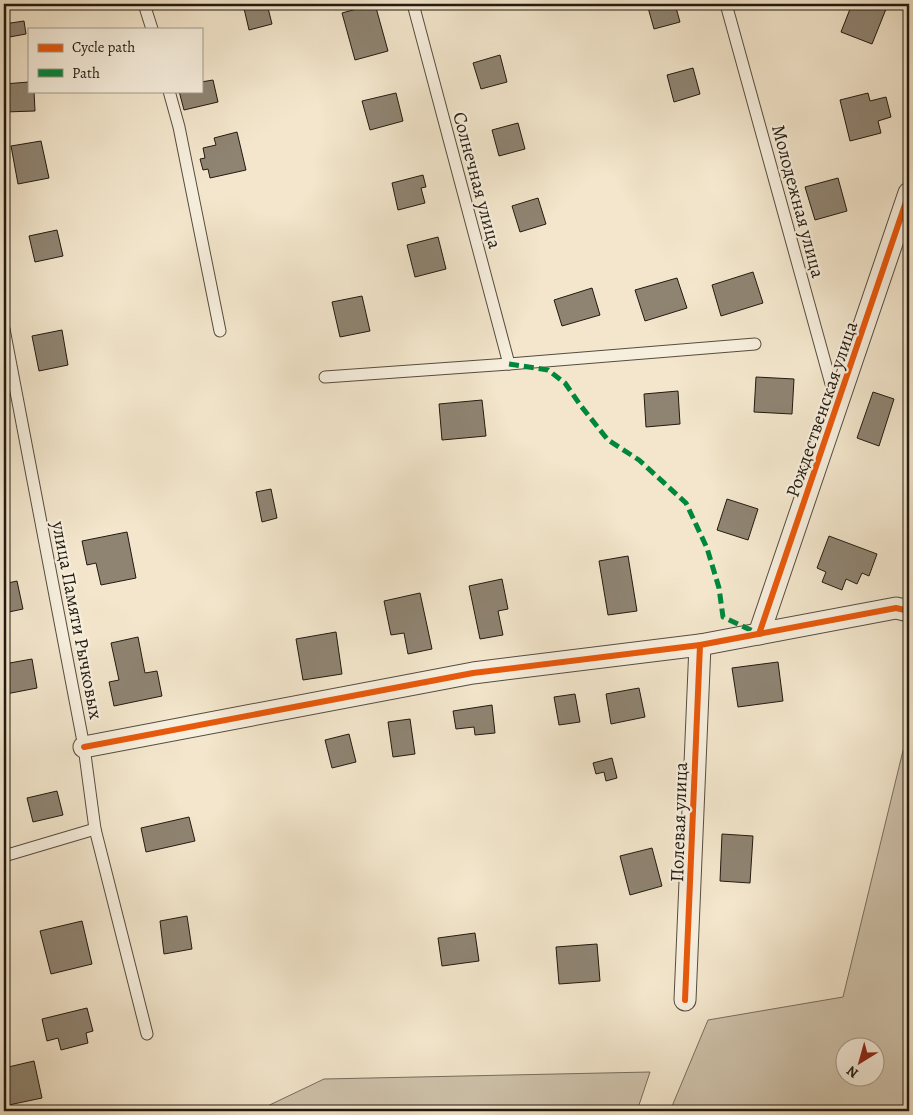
<svg xmlns="http://www.w3.org/2000/svg" width="913" height="1115" viewBox="0 0 913 1115" font-family="Alegreya,serif">
  <style>
    .green { fill: #cfc3ac; stroke: #786e5e; fill-rule: evenodd }
    .building { fill: #8f8472; stroke: #221a10 }
    .lines { fill: none; stroke-linecap: round; stroke-linejoin: round }
    .service-casing { stroke: #564d3f; stroke-width: 13 }
    .minor-casing { stroke: #564d3f; stroke-width: 23 }
    .service { stroke: #f7efde; stroke-width: 11 }
    .minor { stroke: #f7efde; stroke-width: 21 }
    .quiet { stroke: #00873e; stroke-width: 5; stroke-dasharray: 10 5; stroke-linecap: butt }
    .cycleway-casing { stroke: #f7efde; stroke-width: 9 }
    .cycleway { stroke: #e8590c; stroke-width: 6 }
    .labels { text-anchor: middle; stroke-width: 4.5; stroke-linejoin: round; paint-order: stroke }
    .street-label { font-size: 19px; fill: #221a10; stroke: #f7efde }
  </style>
  <rect width="100%" height="100%" fill="#f3e6cc"/>
  <filter id="stains"><feTurbulence type="fractalNoise" baseFrequency=".004" numOctaves="4"/><feColorMatrix values="0 0 0 0 .2 0 0 0 0 .09 0 0 0 0 .02 0 0 0 .5 -.17"/></filter>
  <radialGradient id="worn" r=".72"><stop offset=".6" stop-color="#630" stop-opacity="0"/><stop offset="1" stop-color="#630" stop-opacity=".3"/></radialGradient>
  <g class="green">
    <path d="M 909,726 L 909,1111 L 670,1111 L 708,1020 L 843,997 ZM 846,1048 L 876,1048 L 876,1078 L 846,1078 Z"/>
    <path d="M 650,1072 L 637,1111 L 257,1111 L 324,1079 Z"/>
  </g>
  <g class="building">
    <path d="M 243,4 L 267,4 L 272,24 L 249,30 Z"/>
    <path d="M 375,4 L 388,51 L 355,60 L 342,13 Z"/>
    <path d="M 647,4 L 675,4 L 680,22 L 654,29 Z"/>
    <path d="M 852,4 L 888,4 L 872,44 L 841,32 Z"/>
    <path d="M 24,21 L 26,34 L 4,38 L 4,24 Z"/>
    <path d="M 500,55 L 507,82 L 481,89 L 473,63 Z"/>
    <path d="M 693,68 L 700,94 L 674,102 L 667,75 Z"/>
    <path d="M 213,80 L 218,102 L 184,110 L 179,91 L 201,91 L 201,82 Z"/>
    <path d="M 29,82 L 29,91 L 34,91 L 35,111 L 4,112 L 4,84 Z"/>
    <path d="M 396,93 L 403,121 L 370,130 L 362,101 Z"/>
    <path d="M 868,93 L 870,101 L 886,97 L 891,117 L 878,121 L 881,133 L 850,141 L 840,100 Z"/>
    <path d="M 518,123 L 525,149 L 499,156 L 492,130 Z"/>
    <path d="M 237,132 L 246,170 L 210,178 L 208,169 L 203,170 L 200,159 L 205,158 L 203,148 L 216,145 L 214,138 Z"/>
    <path d="M 41,141 L 49,178 L 18,184 L 11,146 Z"/>
    <path d="M 423,175 L 426,187 L 421,188 L 425,203 L 398,210 L 392,183 Z"/>
    <path d="M 838,178 L 847,211 L 815,220 L 805,187 Z"/>
    <path d="M 538,198 L 546,224 L 520,232 L 512,206 Z"/>
    <path d="M 57,230 L 63,256 L 35,262 L 29,236 Z"/>
    <path d="M 438,237 L 446,269 L 415,277 L 407,245 Z"/>
    <path d="M 753,272 L 763,303 L 721,316 L 712,285 Z"/>
    <path d="M 677,278 L 687,308 L 645,321 L 635,290 Z"/>
    <path d="M 592,288 L 600,315 L 562,326 L 554,300 Z"/>
    <path d="M 362,296 L 370,331 L 340,337 L 332,302 Z"/>
    <path d="M 62,330 L 68,365 L 39,371 L 32,336 Z"/>
    <path d="M 756,377 L 794,379 L 792,414 L 754,412 Z"/>
    <path d="M 678,391 L 680,424 L 646,427 L 644,394 Z"/>
    <path d="M 873,392 L 894,399 L 879,446 L 857,438 Z"/>
    <path d="M 482,400 L 486,436 L 442,440 L 439,404 Z"/>
    <path d="M 271,489 L 277,518 L 262,522 L 256,492 Z"/>
    <path d="M 727,499 L 758,509 L 748,540 L 717,530 Z"/>
    <path d="M 127,532 L 136,578 L 101,585 L 96,563 L 87,565 L 82,541 Z"/>
    <path d="M 829,536 L 877,554 L 869,576 L 862,573 L 857,584 L 846,579 L 842,590 L 822,582 L 826,572 L 817,568 Z"/>
    <path d="M 628,556 L 637,611 L 608,615 L 599,561 Z"/>
    <path d="M 4,573 L 6,573 L 8,583 L 17,581 L 23,609 L 4,613 Z"/>
    <path d="M 502,579 L 508,609 L 498,611 L 503,635 L 480,639 L 469,586 Z"/>
    <path d="M 420,593 L 432,649 L 408,654 L 404,633 L 391,635 L 384,601 Z"/>
    <path d="M 336,632 L 342,674 L 303,680 L 296,639 Z"/>
    <path d="M 138,637 L 145,673 L 157,671 L 162,696 L 114,706 L 109,682 L 119,680 L 111,643 Z"/>
    <path d="M 32,659 L 37,688 L 6,694 L 4,664 Z"/>
    <path d="M 778,662 L 783,701 L 738,707 L 732,668 Z"/>
    <path d="M 639,688 L 645,717 L 611,724 L 606,694 Z"/>
    <path d="M 575,694 L 580,722 L 559,725 L 554,697 Z"/>
    <path d="M 492,705 L 495,733 L 475,735 L 474,727 L 456,729 L 453,711 Z"/>
    <path d="M 410,719 L 415,754 L 393,757 L 388,722 Z"/>
    <path d="M 349,734 L 356,762 L 332,768 L 325,740 Z"/>
    <path d="M 612,758 L 617,778 L 606,781 L 604,772 L 596,774 L 593,763 Z"/>
    <path d="M 57,791 L 63,815 L 33,822 L 27,798 Z"/>
    <path d="M 189,817 L 195,841 L 146,852 L 141,828 Z"/>
    <path d="M 722,834 L 753,836 L 750,883 L 720,881 Z"/>
    <path d="M 652,848 L 662,886 L 630,895 L 620,856 Z"/>
    <path d="M 187,916 L 192,949 L 164,954 L 160,921 Z"/>
    <path d="M 82,921 L 92,964 L 51,974 L 40,931 Z"/>
    <path d="M 475,933 L 479,961 L 442,966 L 438,938 Z"/>
    <path d="M 597,944 L 600,981 L 559,984 L 556,947 Z"/>
    <path d="M 87,1008 L 93,1031 L 86,1033 L 88,1043 L 61,1050 L 58,1038 L 47,1041 L 42,1019 Z"/>
    <path d="M 34,1061 L 42,1098 L 4,1106 L 4,1068 Z"/>
  </g>
  <g class="lines">
    <g class="service-casing">
      <g id="service">
        <path d="M 144,4 L 152,29"/>
        <path d="M 413,4 L 509,364"/>
        <path d="M 726,4 L 836,402"/>
        <path d="M 169,91 L 179,127 L 220,331"/>
        <path d="M 4,329 L 84,747 L 95,829 L 147,1034"/>
        <path d="M 325,377 L 509,364 L 755,344"/>
        <path d="M 4,856 L 95,829"/>
      </g>
    </g>
    <g class="minor-casing">
      <g id="minor">
        <path d="M 759,634 L 909,193"/>
        <path d="M 84,747 L 473,673 L 700,645 L 896,608 L 909,611"/>
        <path d="M 685,1000 L 700,645"/>
      </g>
    </g>
    <use href="#service" class="service"/>
    <use href="#minor" class="minor"/>
    <path class="quiet" d="M 509,364 L 548,370 L 565,383 L 581,406 L 608,440 L 639,460 L 686,503 L 707,548 L 719,588 L 723,617 L 757,633"/>
    <g class="cycleway-casing">
      <g id="cycleway">
        <path d="M 759,634 L 909,193"/>
        <path d="M 84,747 L 473,673 L 700,645 L 896,608 L 909,611"/>
        <path d="M 685,1000 L 700,645"/>
      </g>
    </g>
    <use href="#cycleway" class="cycleway"/>
  </g>
  <g class="labels">
    <g class="street-label">
      <text transform="translate(478 180) rotate(75)" y="7">Солнечная улица</text>
      <text transform="translate(799 201) rotate(75)" y="7">Молодежная улица</text>
      <text transform="translate(821 409) rotate(-71)" y="7">Рождественская улица</text>
      <text transform="translate(78 620) rotate(79)" y="7">улица Памяти Рычковых</text>
      <text transform="translate(678 822) rotate(-88)" y="7">Полевая улица</text>
    </g>
  </g>
  <rect width="913" height="1115" fill="none" stroke="#f3e6cc" stroke-width="20"/>
  <rect x="5" y="5" width="903" height="1105" fill="none" stroke="#221a10" stroke-width="2.5"/>
  <rect x="10" y="10" width="893" height="1095" fill="none" stroke="#221a10"/>
  <rect x="28" y="28" width="175" height="65" fill="#f7efde" stroke="#a29a8c"/>
  <rect x="38" y="44" width="25" height="8" fill="#e8590c" stroke="#a29a8c"/>
  <text x="72" y="52" font-size="15" fill="#221a10">Cycle path</text>
  <rect x="38" y="69" width="25" height="8" fill="#00873e" stroke="#a29a8c"/>
  <text x="72" y="78" font-size="15" fill="#221a10">Path</text>
  <g transform="translate(860 1062) rotate(217)"><circle r="24" fill="#f7efde" stroke="#a29a8c"/>
  <path d="M0-4L9 19L0 12L-9 19Z" fill="#8f2418"/>
  <text y="-8" font-size="14" font-weight="bold" text-anchor="middle" fill="#221a10">N</text>
  </g>
  <rect width="100%" height="100%" filter="url(#stains)"/>
  <rect width="100%" height="100%" fill="url(#worn)"/>
</svg>
